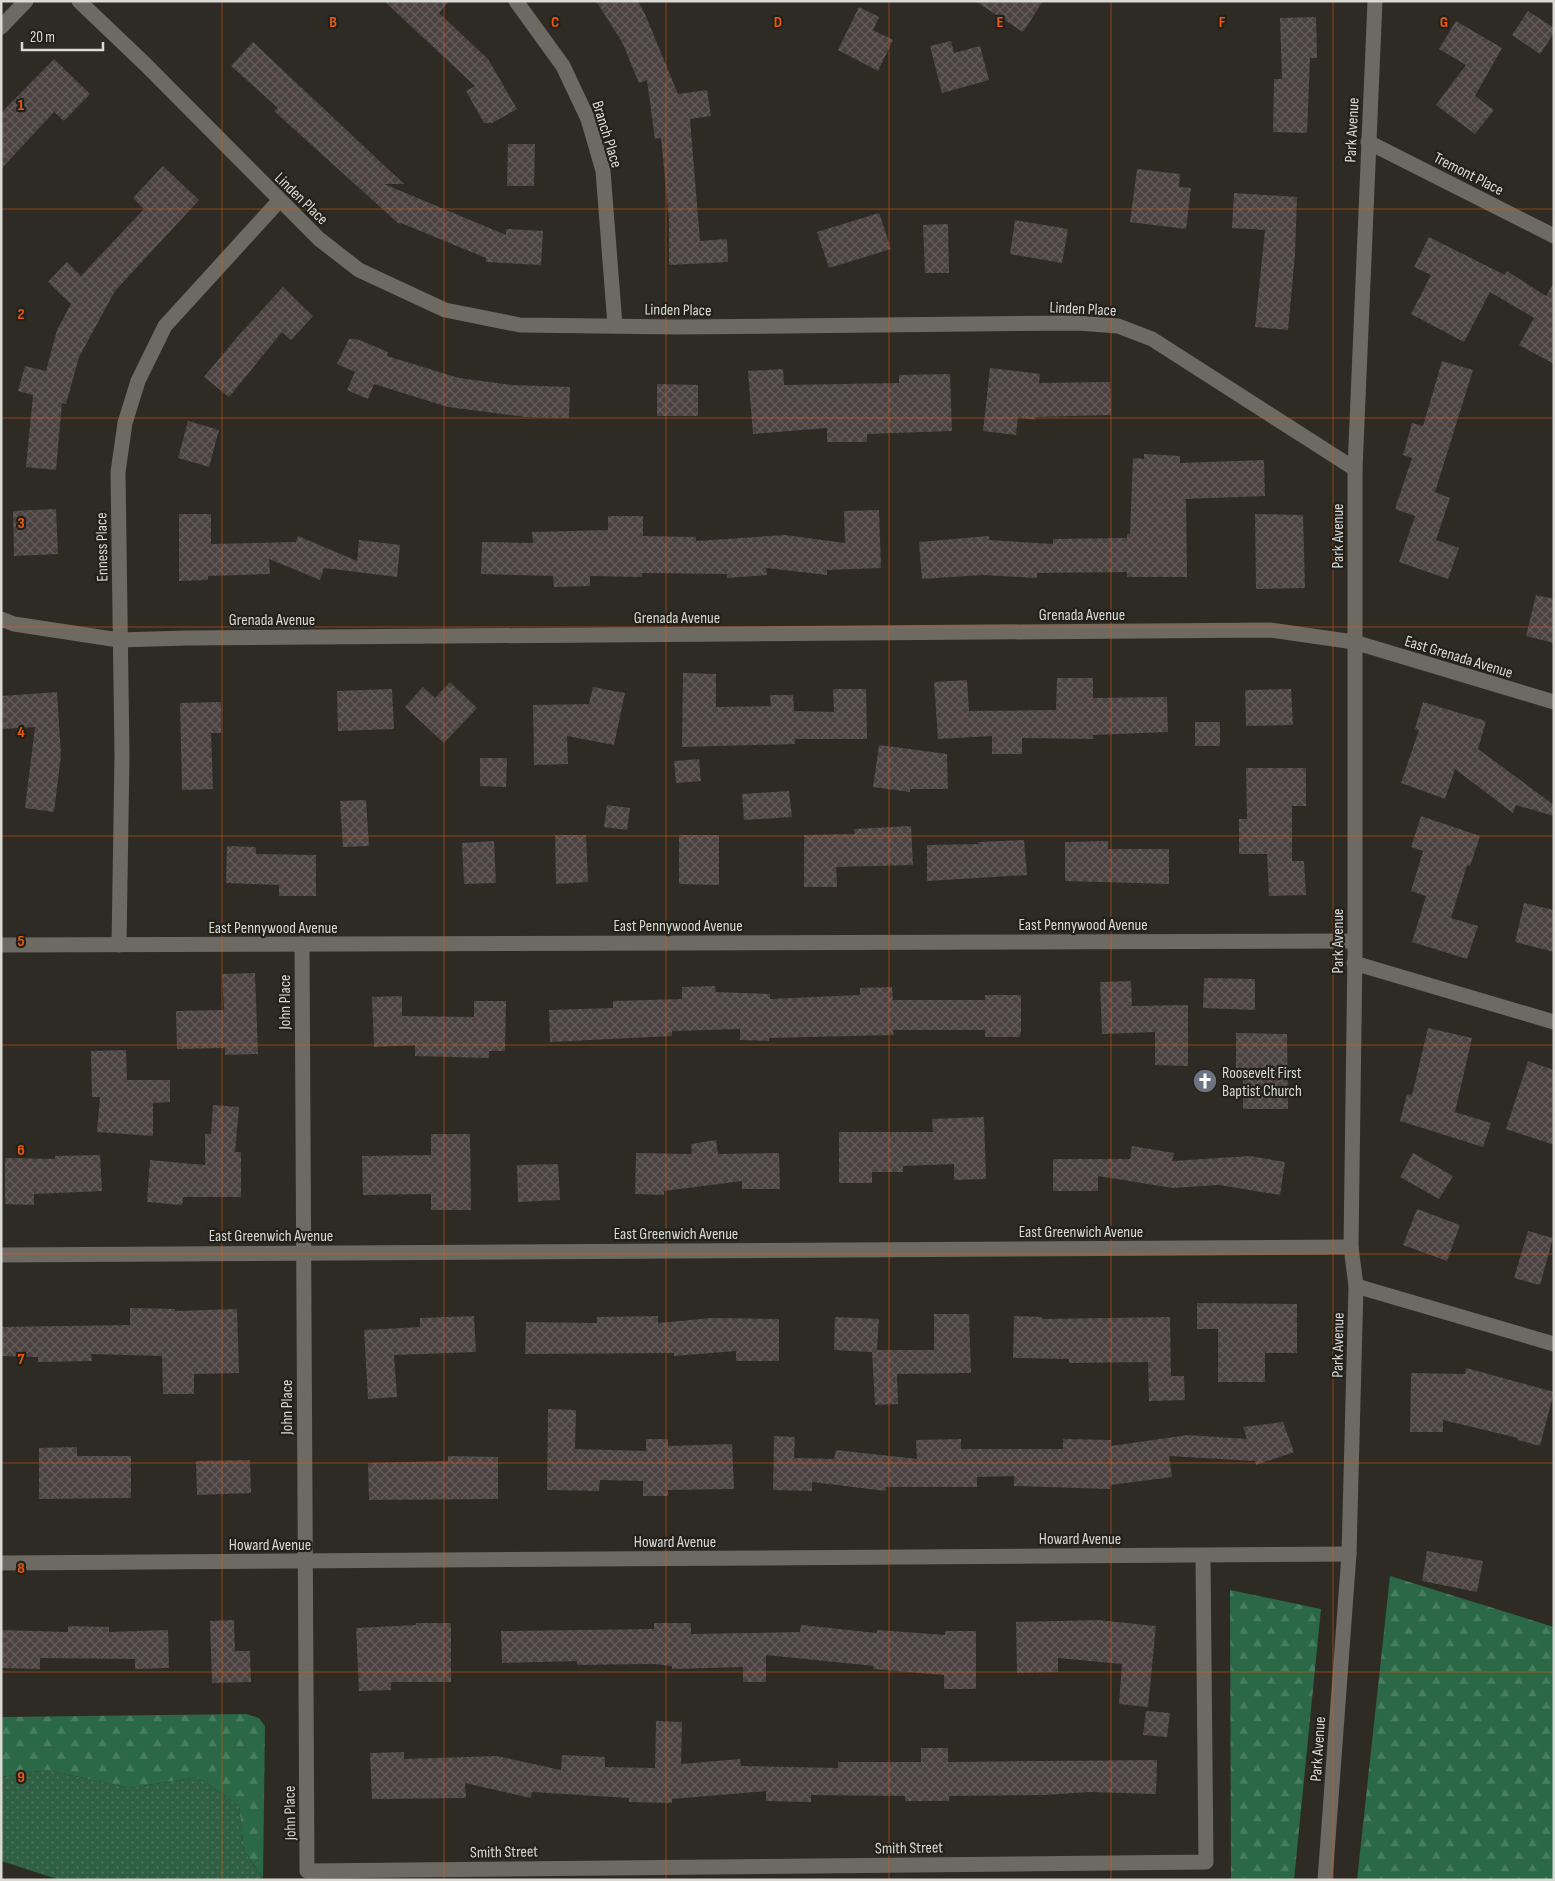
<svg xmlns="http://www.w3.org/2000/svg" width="1555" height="1881" viewBox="0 0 1555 1881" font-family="'Sofia Sans Condensed',sans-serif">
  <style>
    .grass { fill: url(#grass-dots) }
    .forest { fill: url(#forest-firs) }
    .building { fill: url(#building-cross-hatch) }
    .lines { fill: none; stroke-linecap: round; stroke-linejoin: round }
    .street { stroke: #6d6a63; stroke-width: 15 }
    .grid { fill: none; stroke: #e8590c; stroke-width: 1; stroke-opacity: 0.55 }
    .labels { text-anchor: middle; stroke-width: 4.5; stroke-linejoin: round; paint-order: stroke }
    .street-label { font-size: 16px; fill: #dad9d4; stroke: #23211b }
    .poi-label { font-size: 16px; fill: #dad9d4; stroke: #23211b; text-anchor: start }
    .grid-label { font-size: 16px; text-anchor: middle; font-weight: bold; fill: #e8590c; stroke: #23211b; stroke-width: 4.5; stroke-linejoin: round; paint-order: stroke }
  </style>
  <defs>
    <pattern id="grass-dots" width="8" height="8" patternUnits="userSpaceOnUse" patternTransform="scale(1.25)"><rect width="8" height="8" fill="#306044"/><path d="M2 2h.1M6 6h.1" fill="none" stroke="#4d765e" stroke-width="1.8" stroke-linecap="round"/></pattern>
    <pattern id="forest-firs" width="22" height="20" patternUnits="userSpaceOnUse" patternTransform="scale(1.25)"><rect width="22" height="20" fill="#2a6846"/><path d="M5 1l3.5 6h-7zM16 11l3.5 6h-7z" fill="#487d60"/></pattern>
    <pattern id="building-cross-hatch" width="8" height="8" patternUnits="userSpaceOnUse" patternTransform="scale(1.25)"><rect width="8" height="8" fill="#4b4241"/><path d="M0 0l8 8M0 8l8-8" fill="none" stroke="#645d5c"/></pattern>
  </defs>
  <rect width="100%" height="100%" fill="#2d2b24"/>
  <path class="grass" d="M 48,1770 L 129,1788 L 198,1777 L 239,1806 L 244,1851 L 264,1880 L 60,1880 L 1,1861 L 1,1777 Z"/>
  <g class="forest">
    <path d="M 1390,1576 L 1554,1627 L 1554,1880 L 1357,1880 Z"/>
    <path d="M 1230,1590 L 1321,1609 L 1294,1880 L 1231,1880 Z"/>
    <path d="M 246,1714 L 259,1718 L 265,1726 L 263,1878 L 244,1851 L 239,1806 L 198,1777 L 129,1788 L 48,1770 L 1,1777 L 1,1717 Z"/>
  </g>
  <g class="building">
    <path d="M 384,1 L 449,1 L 439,13 L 488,59 L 517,109 L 492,123 L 484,123 L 466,91 L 475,86 Z"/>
    <path d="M 596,1 L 638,1 L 645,14 L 678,94 L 707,90 L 711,116 L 690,119 L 700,241 L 727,239 L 728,262 L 669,265 L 669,219 L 661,138 L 655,139 L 647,80 L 639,83 L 622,42 Z"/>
    <path d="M 975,1 L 1043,1 L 1023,32 Z"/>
    <path d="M 859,7 L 879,17 L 873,30 L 893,40 L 878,71 L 838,50 Z"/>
    <path d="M 1528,11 L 1554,28 L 1554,33 L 1540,54 L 1512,35 Z"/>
    <path d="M 1316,17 L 1317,58 L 1310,58 L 1307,133 L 1273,132 L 1274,79 L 1282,79 L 1280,18 Z"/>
    <path d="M 1456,21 L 1502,48 L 1475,96 L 1494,110 L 1475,134 L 1436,105 L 1466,65 L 1439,49 Z"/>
    <path d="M 951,41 L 954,53 L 980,46 L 989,80 L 942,93 L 930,46 Z"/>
    <path d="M 253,42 L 404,184 L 384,184 L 506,235 L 506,229 L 543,231 L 541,265 L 486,262 L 486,258 L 401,223 L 399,224 L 274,111 L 278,108 L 231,66 Z"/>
    <path d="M 54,59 L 90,94 L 64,121 L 54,112 L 1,169 L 1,113 Z"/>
    <path d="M 508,144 L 535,144 L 534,186 L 507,186 Z"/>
    <path d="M 163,166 L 199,200 L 115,291 L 79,357 L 66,404 L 62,403 L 56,470 L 26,467 L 33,395 L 18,391 L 25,366 L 46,371 L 57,330 L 71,304 L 48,282 L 67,262 L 81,276 L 144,209 L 133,198 Z"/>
    <path d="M 1137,169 L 1180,174 L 1179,187 L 1191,188 L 1186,229 L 1130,222 Z"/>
    <path d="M 1234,193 L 1297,197 L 1295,255 L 1288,330 L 1255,327 L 1265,230 L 1232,228 Z"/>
    <path d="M 879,213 L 891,249 L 829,268 L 817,232 Z"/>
    <path d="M 1015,220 L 1068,229 L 1062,263 L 1010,254 Z"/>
    <path d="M 948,224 L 949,273 L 925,273 L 923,225 Z"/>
    <path d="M 1429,237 L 1505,275 L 1507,271 L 1546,296 L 1554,283 L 1554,364 L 1519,345 L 1534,318 L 1490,292 L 1464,342 L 1411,314 L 1431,275 L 1414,267 Z"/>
    <path d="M 283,287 L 313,316 L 291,340 L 282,332 L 229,397 L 204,377 L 238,336 Z"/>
    <path d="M 349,339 L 357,339 L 388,352 L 387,356 L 459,378 L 512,385 L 570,387 L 569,418 L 525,417 L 448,407 L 374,384 L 368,399 L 347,390 L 355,372 L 337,364 Z"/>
    <path d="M 1442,361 L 1473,370 L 1435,492 L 1450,498 L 1436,540 L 1459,548 L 1448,579 L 1399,562 L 1415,516 L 1395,509 L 1412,458 L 1403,455 L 1412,423 L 1423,426 Z"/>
    <path d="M 990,368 L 1040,374 L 1039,383 L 1110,382 L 1111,415 L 1035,417 L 1035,420 L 1018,417 L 1016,435 L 983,431 Z"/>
    <path d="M 783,369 L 784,385 L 899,383 L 899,375 L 950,374 L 952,431 L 867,434 L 867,442 L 827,442 L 827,428 L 753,434 L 748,371 Z"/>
    <path d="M 657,384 L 698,385 L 698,416 L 657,416 Z"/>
    <path d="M 188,421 L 219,430 L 209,467 L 178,458 Z"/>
    <path d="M 1144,454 L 1180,456 L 1180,463 L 1264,460 L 1265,496 L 1186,499 L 1187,577 L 1127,577 L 1127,572 L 1037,573 L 1037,578 L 982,575 L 922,579 L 919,542 L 989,536 L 989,540 L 1053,544 L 1053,539 L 1127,538 L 1127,534 L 1130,534 L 1133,458 L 1144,459 Z"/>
    <path d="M 56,509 L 58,554 L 14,556 L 13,511 Z"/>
    <path d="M 879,510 L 881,568 L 827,570 L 827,575 L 766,568 L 767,575 L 727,578 L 727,574 L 642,573 L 642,577 L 590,576 L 590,586 L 554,587 L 553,576 L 481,574 L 482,542 L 533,543 L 532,532 L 608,530 L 608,516 L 643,516 L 643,536 L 696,537 L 696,541 L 785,535 L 845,543 L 844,511 Z"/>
    <path d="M 179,514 L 211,514 L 211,544 L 296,542 L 298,536 L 357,561 L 359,540 L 400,545 L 397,577 L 324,568 L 320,580 L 269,559 L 270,574 L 208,576 L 208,580 L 179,581 Z"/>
    <path d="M 1255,514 L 1303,515 L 1305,588 L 1256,589 Z"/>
    <path d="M 1536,595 L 1554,599 L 1554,643 L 1526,636 Z"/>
    <path d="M 683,673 L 716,674 L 716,707 L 771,706 L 770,695 L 793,695 L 794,711 L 834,712 L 833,689 L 866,689 L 867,739 L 795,739 L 795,744 L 682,747 Z"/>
    <path d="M 1057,678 L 1093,678 L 1093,698 L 1167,697 L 1168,732 L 1093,735 L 1093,739 L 1022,738 L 1022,754 L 992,754 L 992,736 L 938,739 L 934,682 L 967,680 L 969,711 L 1056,710 Z"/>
    <path d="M 450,682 L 477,708 L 444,743 L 405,707 L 423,687 L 435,698 Z"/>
    <path d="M 593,687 L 625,693 L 614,745 L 567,736 L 568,764 L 534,765 L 533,705 L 589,704 Z"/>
    <path d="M 392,689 L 394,729 L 338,731 L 337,691 Z"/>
    <path d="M 1291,689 L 1293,725 L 1246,726 L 1245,690 Z"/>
    <path d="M 57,692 L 61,755 L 54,812 L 25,808 L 35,727 L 1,729 L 1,696 Z"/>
    <path d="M 221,702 L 221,733 L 211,733 L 213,789 L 182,790 L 180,703 Z"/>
    <path d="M 1423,702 L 1486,721 L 1478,749 L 1554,805 L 1554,816 L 1516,805 L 1513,813 L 1455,769 L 1445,799 L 1401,783 L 1419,730 L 1415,729 Z"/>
    <rect x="1195" y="722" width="25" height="24"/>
    <path d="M 879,745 L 947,754 L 948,789 L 910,789 L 910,792 L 873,787 Z"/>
    <path d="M 480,758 L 507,758 L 506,787 L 480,786 Z"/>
    <path d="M 699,759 L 701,781 L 676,783 L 674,761 Z"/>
    <path d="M 1246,768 L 1306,768 L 1306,806 L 1292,806 L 1292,861 L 1304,861 L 1306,895 L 1269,896 L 1267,854 L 1239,854 L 1239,819 L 1247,819 Z"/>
    <path d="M 789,791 L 792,817 L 744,820 L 742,794 Z"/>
    <path d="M 366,800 L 369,846 L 343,847 L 340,801 Z"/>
    <path d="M 607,805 L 630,808 L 627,830 L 604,827 Z"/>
    <path d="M 1421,816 L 1480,836 L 1470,866 L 1467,865 L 1451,918 L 1478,926 L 1467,959 L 1412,942 L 1426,896 L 1411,891 L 1423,851 L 1411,847 Z"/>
    <path d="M 911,826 L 913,865 L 836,867 L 837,887 L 804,887 L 804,835 L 855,834 L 854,829 Z"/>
    <path d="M 555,835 L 586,835 L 588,882 L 556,884 Z"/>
    <path d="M 679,835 L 719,835 L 719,885 L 679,884 Z"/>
    <path d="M 1024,840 L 1027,875 L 927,881 L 927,845 L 979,844 L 978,842 Z"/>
    <path d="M 494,841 L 496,883 L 464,884 L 462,843 Z"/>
    <path d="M 1108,841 L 1108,849 L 1169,849 L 1169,884 L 1065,881 L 1065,842 Z"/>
    <path d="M 227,846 L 256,847 L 256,854 L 316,855 L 316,896 L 279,896 L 279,885 L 226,883 Z"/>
    <path d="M 1524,903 L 1554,910 L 1554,952 L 1515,942 Z"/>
    <path d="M 255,973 L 258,1054 L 225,1055 L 225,1048 L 177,1049 L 176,1011 L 224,1010 L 222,974 Z"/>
    <path d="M 1204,978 L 1255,979 L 1255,1010 L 1203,1008 Z"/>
    <path d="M 1131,981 L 1132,1006 L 1188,1005 L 1188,1066 L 1155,1065 L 1155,1032 L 1102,1034 L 1100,982 Z"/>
    <path d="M 715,986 L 716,992 L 770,994 L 770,999 L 860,995 L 860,988 L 892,987 L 893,1000 L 985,1000 L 985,995 L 1021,995 L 1021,1033 L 1019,1037 L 985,1037 L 985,1030 L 893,1030 L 894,1035 L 769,1038 L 769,1041 L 740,1040 L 740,1029 L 672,1031 L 672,1036 L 550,1042 L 549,1010 L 613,1008 L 613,1001 L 682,999 L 682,987 Z"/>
    <path d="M 402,996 L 402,1016 L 474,1017 L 474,1001 L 506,1001 L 505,1051 L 489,1051 L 489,1058 L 415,1056 L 415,1045 L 374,1047 L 372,997 Z"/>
    <path d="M 1428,1028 L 1472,1038 L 1455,1112 L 1491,1123 L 1483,1147 L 1400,1121 L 1407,1094 L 1412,1095 Z"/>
    <path d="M 1236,1033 L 1287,1034 L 1288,1109 L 1243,1109 L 1243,1068 L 1236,1068 Z"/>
    <path d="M 126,1050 L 127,1080 L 170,1080 L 170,1102 L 153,1103 L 153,1136 L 97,1132 L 100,1097 L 92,1097 L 91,1051 Z"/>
    <path d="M 1528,1061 L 1554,1070 L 1554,1145 L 1506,1129 Z"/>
    <path d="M 213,1105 L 239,1107 L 235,1152 L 241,1152 L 241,1197 L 183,1197 L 182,1205 L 147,1202 L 150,1160 L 205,1165 L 205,1134 L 211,1134 Z"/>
    <path d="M 984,1117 L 986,1179 L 954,1180 L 954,1164 L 903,1166 L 903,1172 L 872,1172 L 872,1183 L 839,1183 L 839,1132 L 933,1132 L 932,1119 Z"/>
    <path d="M 431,1134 L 470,1134 L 471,1210 L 431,1210 L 431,1194 L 363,1195 L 362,1156 L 431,1155 Z"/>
    <path d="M 716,1140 L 718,1154 L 779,1153 L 780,1189 L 742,1189 L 742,1181 L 664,1191 L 664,1195 L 635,1194 L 636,1153 L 692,1154 L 691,1144 Z"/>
    <path d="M 1132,1146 L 1174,1153 L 1172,1161 L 1250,1156 L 1285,1162 L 1280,1195 L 1219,1185 L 1173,1188 L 1098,1176 L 1098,1191 L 1053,1191 L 1053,1159 L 1130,1159 Z"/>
    <path d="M 1413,1153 L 1453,1176 L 1439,1199 L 1400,1177 Z"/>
    <path d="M 100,1155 L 102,1191 L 34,1194 L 34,1205 L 5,1204 L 5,1158 L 55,1159 L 55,1156 Z"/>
    <path d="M 558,1164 L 560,1200 L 518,1202 L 517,1165 Z"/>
    <path d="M 1417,1209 L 1460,1225 L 1447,1261 L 1403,1245 Z"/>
    <path d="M 1528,1231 L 1553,1238 L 1540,1285 L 1514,1278 Z"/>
    <path d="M 1197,1303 L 1297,1304 L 1297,1353 L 1265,1353 L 1265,1382 L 1218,1382 L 1218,1329 L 1197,1329 Z"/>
    <path d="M 130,1308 L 175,1309 L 175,1311 L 237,1309 L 239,1373 L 194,1374 L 194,1394 L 163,1394 L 162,1356 L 91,1354 L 92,1361 L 38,1362 L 38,1357 L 1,1356 L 1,1327 L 130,1325 Z"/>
    <path d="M 934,1314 L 969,1314 L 971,1373 L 897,1374 L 898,1404 L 875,1405 L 872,1352 L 834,1350 L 835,1317 L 879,1319 L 877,1350 L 934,1350 Z"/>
    <path d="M 474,1316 L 476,1352 L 394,1355 L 397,1397 L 368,1399 L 364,1330 L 420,1327 L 420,1318 Z"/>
    <path d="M 658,1316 L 658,1323 L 712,1318 L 779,1319 L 779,1361 L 736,1361 L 736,1351 L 674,1356 L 674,1353 L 525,1354 L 526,1322 L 597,1323 L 597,1317 Z"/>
    <path d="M 1014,1316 L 1042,1317 L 1042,1319 L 1170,1317 L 1171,1376 L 1184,1376 L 1185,1400 L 1149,1401 L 1148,1362 L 1069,1363 L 1069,1359 L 1013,1358 Z"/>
    <path d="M 1466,1368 L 1554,1392 L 1540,1446 L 1518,1440 L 1518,1438 L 1443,1420 L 1443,1432 L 1410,1432 L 1411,1373 L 1465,1374 Z"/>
    <path d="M 548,1409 L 576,1410 L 575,1449 L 646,1451 L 646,1439 L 668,1439 L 668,1446 L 732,1444 L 734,1489 L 668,1490 L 668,1496 L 643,1496 L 643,1481 L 600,1480 L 599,1491 L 547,1490 Z"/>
    <path d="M 1283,1422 L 1294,1452 L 1256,1465 L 1255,1461 L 1169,1456 L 1172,1477 L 1110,1485 L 1110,1489 L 1014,1486 L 1014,1476 L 977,1477 L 977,1487 L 886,1487 L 886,1491 L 812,1482 L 812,1491 L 773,1490 L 774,1436 L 795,1437 L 794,1458 L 834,1459 L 836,1450 L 917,1459 L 916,1440 L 961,1439 L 961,1449 L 1063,1449 L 1063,1439 L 1111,1440 L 1111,1446 L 1188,1435 L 1247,1439 L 1243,1427 Z"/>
    <path d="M 77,1447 L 77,1456 L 131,1456 L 131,1498 L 39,1499 L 39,1448 Z"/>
    <path d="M 448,1456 L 498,1457 L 498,1499 L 369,1500 L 368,1463 L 448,1461 Z"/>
    <path d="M 250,1460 L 251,1493 L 197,1495 L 196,1461 Z"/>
    <path d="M 1427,1551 L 1483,1561 L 1477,1592 L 1422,1581 Z"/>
    <path d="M 234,1620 L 235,1651 L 250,1651 L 251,1682 L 212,1683 L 210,1621 Z"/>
    <path d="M 1098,1620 L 1156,1626 L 1148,1707 L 1119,1704 L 1122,1664 L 1058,1658 L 1058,1672 L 1017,1673 L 1016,1622 Z"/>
    <path d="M 416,1623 L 451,1623 L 451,1682 L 391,1682 L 391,1690 L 359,1691 L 356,1628 L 416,1625 Z"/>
    <path d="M 654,1623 L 691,1623 L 691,1634 L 800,1632 L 801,1625 L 877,1633 L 877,1630 L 945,1635 L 945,1631 L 976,1631 L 976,1689 L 944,1689 L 944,1675 L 873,1669 L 874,1666 L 766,1655 L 766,1682 L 743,1682 L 743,1667 L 672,1669 L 672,1666 L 654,1664 L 577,1665 L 577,1661 L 502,1663 L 501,1631 L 654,1629 Z"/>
    <path d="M 68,1626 L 109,1627 L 109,1632 L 168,1630 L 169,1668 L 135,1669 L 135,1659 L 40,1658 L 40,1669 L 1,1668 L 1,1630 L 68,1632 Z"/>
    <path d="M 1146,1711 L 1170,1713 L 1167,1737 L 1143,1735 Z"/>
    <path d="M 656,1721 L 682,1722 L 681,1764 L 740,1759 L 741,1766 L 838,1768 L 838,1762 L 921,1762 L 921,1748 L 948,1748 L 948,1762 L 1157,1760 L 1156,1794 L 1089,1792 L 1044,1795 L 949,1796 L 949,1801 L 905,1801 L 905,1796 L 811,1795 L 811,1802 L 766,1801 L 766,1791 L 672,1799 L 672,1803 L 629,1802 L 629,1798 L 532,1792 L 531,1798 L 465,1783 L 466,1798 L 372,1799 L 370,1753 L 404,1752 L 404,1759 L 497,1756 L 561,1770 L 562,1755 L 605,1757 L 605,1767 L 655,1768 Z"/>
  </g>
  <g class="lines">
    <g class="street">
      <path d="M 79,1 L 145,64 L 319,239 L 359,270 L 445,310 L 520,325 L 677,327 L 1077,323 L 1118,326 L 1152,339 L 1355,469"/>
      <path d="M 516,1 L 563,66 L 588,119 L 603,171 L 615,325"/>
      <path d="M 1,27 L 26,1"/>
      <path d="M 1368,142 L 1554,236"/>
      <path d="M 1,619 L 14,624 L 119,640 L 187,638 L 1270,630 L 1354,642 L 1554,702"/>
      <path d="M 302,944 L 307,1871 L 1206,1862 L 1203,1557"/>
      <path d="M 1,945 L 1354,941"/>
      <path d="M 119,945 L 122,755 L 118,472 L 125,423 L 138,381 L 165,326 L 279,201"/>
      <path d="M 1354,963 L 1554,1022"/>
      <path d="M 1,1255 L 1351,1247"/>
      <path d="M 1356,1286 L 1554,1344"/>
      <path d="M 1,1563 L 1349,1554"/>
      <path d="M 1325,1880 L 1349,1554 L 1356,1286 L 1351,1247 L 1355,952 L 1355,469 L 1375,1"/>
    </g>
  </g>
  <path class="grid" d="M 222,1 L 222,1880M 444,1 L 444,1880M 666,1 L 666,1880M 889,1 L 889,1880M 1111,1 L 1111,1880M 1333,1 L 1333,1880M 1,209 L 1554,209M 1,418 L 1554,418M 1,627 L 1554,627M 1,836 L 1554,836M 1,1045 L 1554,1045M 1,1254 L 1554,1254M 1,1463 L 1554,1463M 1,1672 L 1554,1672"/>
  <defs>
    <g id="church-disc" transform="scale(1.25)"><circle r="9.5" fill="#6b7280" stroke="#23211b"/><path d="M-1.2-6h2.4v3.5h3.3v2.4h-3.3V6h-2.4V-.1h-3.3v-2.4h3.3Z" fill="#fff"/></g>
  </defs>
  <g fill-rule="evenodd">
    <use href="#church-disc" x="1205" y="1081"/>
  </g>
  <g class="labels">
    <g class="street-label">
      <text transform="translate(1351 130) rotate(-87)" y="6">Park Avenue</text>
      <text transform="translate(608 134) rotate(73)" y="6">Branch Place</text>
      <text transform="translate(1469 173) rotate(27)" y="6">Tremont Place</text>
      <text transform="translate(302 198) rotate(44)" y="6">Linden Place</text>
      <text transform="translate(1083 308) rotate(3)" y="6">Linden Place</text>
      <text transform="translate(678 309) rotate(1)" y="6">Linden Place</text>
      <text transform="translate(1337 536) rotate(-90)" y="6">Park Avenue</text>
      <text transform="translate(101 547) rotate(-91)" y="6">Enness Place</text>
      <text x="1082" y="620">Grenada Avenue</text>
      <text x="677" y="623">Grenada Avenue</text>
      <text x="272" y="625">Grenada Avenue</text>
      <text transform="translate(1459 656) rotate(17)" y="6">East Grenada Avenue</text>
      <text x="1083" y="930">East Pennywood Avenue</text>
      <text x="678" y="931">East Pennywood Avenue</text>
      <text x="273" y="933">East Pennywood Avenue</text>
      <text transform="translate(1337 941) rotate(-90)" y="6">Park Avenue</text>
      <text transform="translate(284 1002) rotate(-90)" y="6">John Place</text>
      <text x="1081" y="1237">East Greenwich Avenue</text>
      <text x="676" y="1239">East Greenwich Avenue</text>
      <text x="271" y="1241">East Greenwich Avenue</text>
      <text transform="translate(1337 1345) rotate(-89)" y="6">Park Avenue</text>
      <text transform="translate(286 1407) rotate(-90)" y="6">John Place</text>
      <text x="1080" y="1544">Howard Avenue</text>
      <text x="675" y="1547">Howard Avenue</text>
      <text x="270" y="1550">Howard Avenue</text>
      <text transform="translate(1317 1749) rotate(-86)" y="6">Park Avenue</text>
      <text transform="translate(289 1813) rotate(-91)" y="6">John Place</text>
      <text transform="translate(909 1847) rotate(-1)" y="6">Smith Street</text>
      <text transform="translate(504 1851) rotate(-1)" y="6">Smith Street</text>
    </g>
    <g class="poi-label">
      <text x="1222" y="1078">Roosevelt First<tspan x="1222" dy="18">Baptist Church</tspan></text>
    </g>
  </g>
  <g class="grid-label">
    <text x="333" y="27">B</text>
    <text x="555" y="27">C</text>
    <text x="778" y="27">D</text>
    <text x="1000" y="27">E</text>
    <text x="1222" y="27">F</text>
    <text x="1444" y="27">G</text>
    <text x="21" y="110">1</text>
    <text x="21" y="319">2</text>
    <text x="21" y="528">3</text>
    <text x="21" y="737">4</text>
    <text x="21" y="946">5</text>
    <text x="21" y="1155">6</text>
    <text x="21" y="1364">7</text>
    <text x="21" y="1573">8</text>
    <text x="21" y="1782">9</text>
  </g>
  <rect width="1555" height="1881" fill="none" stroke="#dad9d4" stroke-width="5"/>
  <path d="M22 42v8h81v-8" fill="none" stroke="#dad9d4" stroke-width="2.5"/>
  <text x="30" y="42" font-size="15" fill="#dad9d4" stroke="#23211b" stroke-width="4" paint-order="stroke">20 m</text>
</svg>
